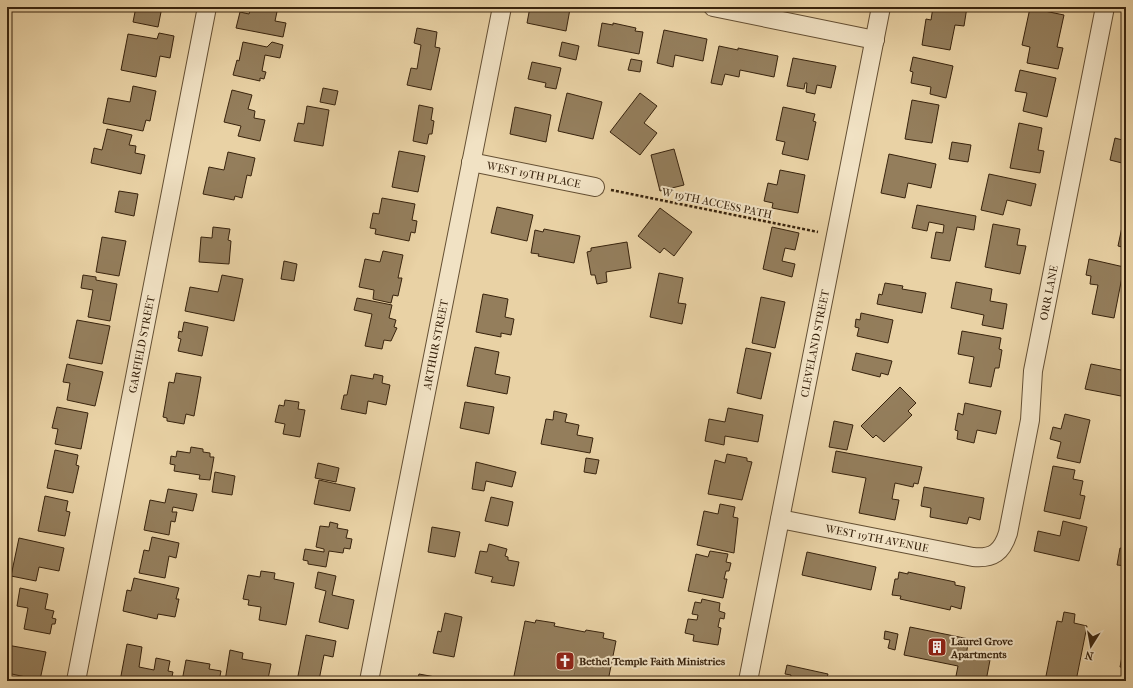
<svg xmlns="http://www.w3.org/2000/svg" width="1133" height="688" viewBox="0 0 1133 688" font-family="'IM FELL French Canon',serif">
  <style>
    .building { fill: #947e5c; stroke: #38230d }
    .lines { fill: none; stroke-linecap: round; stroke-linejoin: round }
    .minor-casing { stroke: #644f33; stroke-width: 20 }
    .path { stroke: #38230d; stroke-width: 2.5; stroke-dasharray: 3 2; stroke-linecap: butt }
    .minor { stroke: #f1e2c4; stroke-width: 18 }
    .labels { text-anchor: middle; stroke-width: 4; stroke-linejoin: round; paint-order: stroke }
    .street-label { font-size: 11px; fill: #38230d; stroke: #f1e2c4 }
    .poi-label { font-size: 11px; font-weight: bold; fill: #38230d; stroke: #f1e2c4; text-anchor: start }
  </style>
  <rect width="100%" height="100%" fill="#e9d2a5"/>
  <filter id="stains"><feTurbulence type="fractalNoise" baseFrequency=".005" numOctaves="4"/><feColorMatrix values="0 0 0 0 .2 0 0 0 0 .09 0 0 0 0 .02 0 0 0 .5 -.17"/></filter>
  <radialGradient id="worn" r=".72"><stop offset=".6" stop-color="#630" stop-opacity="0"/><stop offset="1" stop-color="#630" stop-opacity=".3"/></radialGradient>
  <g class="building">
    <path d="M 136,7 L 162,7 L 158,27 L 133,22 Z"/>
    <path d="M 251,7 L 278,7 L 275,21 L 286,23 L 283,37 L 236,28 L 240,12 L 249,14 Z"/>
    <path d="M 530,7 L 564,7 L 570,9 L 566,31 L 527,23 Z"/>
    <path d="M 933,7 L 967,7 L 964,26 L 955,25 L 950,50 L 922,45 L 926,19 L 931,20 Z"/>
    <path d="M 1030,8 L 1064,15 L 1057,47 L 1063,48 L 1058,69 L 1027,63 L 1030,47 L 1022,45 Z"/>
    <path d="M 602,23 L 613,25 L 613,23 L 636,28 L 635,31 L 643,32 L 639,54 L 598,46 Z"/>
    <path d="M 417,28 L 437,32 L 435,47 L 440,48 L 431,90 L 407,85 L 411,68 L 417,69 L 421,45 L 414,43 Z"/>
    <path d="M 664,30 L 707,39 L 703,61 L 675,55 L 673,67 L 657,63 Z"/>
    <path d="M 159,33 L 174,36 L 170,58 L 160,56 L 156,77 L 121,70 L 128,34 L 157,39 Z"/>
    <path d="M 243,42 L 267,47 L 272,42 L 283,45 L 280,58 L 265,55 L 262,71 L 266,72 L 264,79 L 260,78 L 260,81 L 233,75 L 237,60 L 239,61 Z"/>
    <path d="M 562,42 L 579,46 L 576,60 L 559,56 Z"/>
    <path d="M 719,46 L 738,50 L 738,48 L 778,56 L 774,77 L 740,70 L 739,77 L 725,74 L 722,85 L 711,83 Z"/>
    <path d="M 913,57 L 953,66 L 946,98 L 930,94 L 931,87 L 911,83 L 913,72 L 910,71 Z"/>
    <path d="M 793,58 L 836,66 L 831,88 L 817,85 L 815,94 L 806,92 L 807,83 L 805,83 L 804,89 L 787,86 Z"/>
    <path d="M 631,59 L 642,61 L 640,72 L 628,70 Z"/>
    <path d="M 532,62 L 561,68 L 556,89 L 545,87 L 546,83 L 528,79 Z"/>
    <path d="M 1020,70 L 1056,78 L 1047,117 L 1023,111 L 1027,93 L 1015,91 Z"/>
    <path d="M 133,86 L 156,91 L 150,121 L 146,120 L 143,131 L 103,123 L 108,98 L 130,102 Z"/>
    <path d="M 323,88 L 338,91 L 335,105 L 320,102 Z"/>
    <path d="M 232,90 L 252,95 L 248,109 L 255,111 L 254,118 L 265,120 L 260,141 L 238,136 L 241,126 L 224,122 Z"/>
    <path d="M 567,93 L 602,102 L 593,139 L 558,131 Z"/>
    <path d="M 640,93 L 657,106 L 644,123 L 657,133 L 640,155 L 610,132 Z"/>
    <path d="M 912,100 L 939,105 L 932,143 L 905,139 Z"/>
    <path d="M 419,105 L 433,108 L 431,120 L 434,121 L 432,134 L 429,134 L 427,144 L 413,141 Z"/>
    <path d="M 307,106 L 329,110 L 323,146 L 294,141 L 298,123 L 304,124 Z"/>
    <path d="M 515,107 L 551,115 L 546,142 L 510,134 Z"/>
    <path d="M 783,107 L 815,114 L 813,121 L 816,122 L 808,160 L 782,154 L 785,142 L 776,140 Z"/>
    <path d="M 1019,123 L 1042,128 L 1038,150 L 1044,151 L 1040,173 L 1010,168 Z"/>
    <path d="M 107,129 L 132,135 L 129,145 L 136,146 L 135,153 L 145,155 L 141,174 L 91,163 L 94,148 L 102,150 Z"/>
    <path d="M 1115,138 L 1126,141 L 1126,164 L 1110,160 Z"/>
    <path d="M 952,142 L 971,145 L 968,162 L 949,159 Z"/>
    <path d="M 674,149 L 684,185 L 660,191 L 651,155 Z"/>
    <path d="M 399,151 L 425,156 L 418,192 L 392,187 Z"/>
    <path d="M 228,152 L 255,158 L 251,176 L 247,175 L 242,198 L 235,196 L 234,200 L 203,194 L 209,167 L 224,170 Z"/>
    <path d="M 889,154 L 936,164 L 931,188 L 908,183 L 905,198 L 881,193 Z"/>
    <path d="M 780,170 L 805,175 L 798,213 L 772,208 L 773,203 L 764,201 L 768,183 L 777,185 Z"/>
    <path d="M 989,174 L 1036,184 L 1031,206 L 1007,200 L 1003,215 L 981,210 Z"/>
    <path d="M 119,191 L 138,194 L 134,216 L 115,212 Z"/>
    <path d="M 382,198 L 415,204 L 412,220 L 417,221 L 415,233 L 411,232 L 409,241 L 375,234 L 376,229 L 370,228 L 373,213 L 379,214 Z"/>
    <path d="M 917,205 L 976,216 L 974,230 L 957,227 L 950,261 L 931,258 L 936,232 L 943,233 L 944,225 L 929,222 L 927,231 L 912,228 Z"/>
    <path d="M 497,207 L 533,215 L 527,241 L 491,233 Z"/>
    <path d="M 660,208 L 692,232 L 674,256 L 664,248 L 660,253 L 638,236 Z"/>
    <path d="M 993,224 L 1020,229 L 1017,245 L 1026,246 L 1020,274 L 985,267 Z"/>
    <path d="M 213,227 L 230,229 L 228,240 L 231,241 L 229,264 L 199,262 L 201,237 L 212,238 Z"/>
    <path d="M 772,227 L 799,233 L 795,250 L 785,248 L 782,261 L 795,264 L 792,277 L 763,269 Z"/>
    <path d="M 1122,227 L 1126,227 L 1126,248 L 1118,246 Z"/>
    <path d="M 544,229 L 580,236 L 574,263 L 538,256 L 539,254 L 531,253 L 535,230 L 543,232 Z"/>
    <path d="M 102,237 L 126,241 L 119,276 L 96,272 Z"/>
    <path d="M 627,242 L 631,268 L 606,272 L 607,282 L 597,284 L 595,275 L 591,275 L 587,252 L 591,251 L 591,248 Z"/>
    <path d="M 383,251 L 403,255 L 398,278 L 402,278 L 398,296 L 393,295 L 391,303 L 373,299 L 374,290 L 359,287 L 365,259 L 380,262 Z"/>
    <path d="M 1089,259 L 1124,267 L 1114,318 L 1092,314 L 1098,285 L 1090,284 L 1091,276 L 1086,275 Z"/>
    <path d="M 284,261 L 297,264 L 294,281 L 281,279 Z"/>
    <path d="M 659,273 L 683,278 L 678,303 L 686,304 L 682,324 L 650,317 Z"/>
    <path d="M 83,275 L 96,277 L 96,280 L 117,284 L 110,321 L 88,317 L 93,290 L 81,288 Z"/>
    <path d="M 222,275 L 243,279 L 234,321 L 185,311 L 190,287 L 218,292 Z"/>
    <path d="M 956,282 L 992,289 L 990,301 L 1007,304 L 1003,329 L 982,325 L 984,315 L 951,308 Z"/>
    <path d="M 885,283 L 903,286 L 902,289 L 926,293 L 922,313 L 877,304 L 879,294 L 882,295 Z"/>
    <path d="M 483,294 L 508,299 L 505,317 L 514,319 L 511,335 L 501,333 L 501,337 L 476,332 Z"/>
    <path d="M 761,297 L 785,302 L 775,348 L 752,343 Z"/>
    <path d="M 357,298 L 392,305 L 389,318 L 396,320 L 394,327 L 397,328 L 391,341 L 384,340 L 382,349 L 365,346 L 372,314 L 354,310 Z"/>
    <path d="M 861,313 L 893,320 L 888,343 L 857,336 L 859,328 L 855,327 L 856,319 L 860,320 Z"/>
    <path d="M 77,320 L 110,326 L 102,364 L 69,358 Z"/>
    <path d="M 184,322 L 208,327 L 202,356 L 178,351 L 181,339 L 178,338 L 179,331 L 182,332 Z"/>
    <path d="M 962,331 L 1001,338 L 999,349 L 1002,350 L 999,368 L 995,368 L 991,387 L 969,383 L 974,357 L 958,354 Z"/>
    <path d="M 475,347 L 499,352 L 495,374 L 510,377 L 507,394 L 467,386 Z"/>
    <path d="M 746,348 L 771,353 L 761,399 L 737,393 Z"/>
    <path d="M 856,353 L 892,361 L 888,375 L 881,373 L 880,377 L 852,370 Z"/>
    <path d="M 67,364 L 103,372 L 95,406 L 67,400 L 70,383 L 63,382 Z"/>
    <path d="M 1091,364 L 1126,371 L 1126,397 L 1085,389 Z"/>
    <path d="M 176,373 L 201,377 L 194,416 L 186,414 L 184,424 L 167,421 L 167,418 L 163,417 L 169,382 L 174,383 Z"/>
    <path d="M 374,374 L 383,376 L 382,383 L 390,385 L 386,405 L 368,401 L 366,414 L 341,409 L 344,395 L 347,395 L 351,375 L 373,379 Z"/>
    <path d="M 900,387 L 916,403 L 908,411 L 912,415 L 884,442 L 876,435 L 873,438 L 861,426 Z"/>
    <path d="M 285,400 L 299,402 L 298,409 L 305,410 L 300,437 L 283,434 L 285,424 L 275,422 L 279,405 L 284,406 Z"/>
    <path d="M 465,402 L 494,407 L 489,434 L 460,428 Z"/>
    <path d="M 965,403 L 1001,411 L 996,434 L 977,430 L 974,443 L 957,439 L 958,431 L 955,430 L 958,413 L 963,415 Z"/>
    <path d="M 57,407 L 88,413 L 81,449 L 55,444 L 58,429 L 52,428 Z"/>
    <path d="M 728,408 L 763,415 L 758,442 L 725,436 L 724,445 L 705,441 L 709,419 L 725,422 Z"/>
    <path d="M 554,411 L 567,414 L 565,422 L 579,425 L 577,435 L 593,438 L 590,453 L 541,444 L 546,419 L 553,420 Z"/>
    <path d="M 1065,414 L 1090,420 L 1080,463 L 1057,458 L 1061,442 L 1050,439 L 1053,427 L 1061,429 Z"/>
    <path d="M 834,421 L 853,425 L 847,450 L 829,447 Z"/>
    <path d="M 191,447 L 203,449 L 203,452 L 210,453 L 210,457 L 214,457 L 210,480 L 199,479 L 200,475 L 174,471 L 175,465 L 170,464 L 171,456 L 176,457 L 177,451 L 190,453 Z"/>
    <path d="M 55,450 L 78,455 L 76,465 L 79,466 L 73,493 L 47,488 Z"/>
    <path d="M 836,451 L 922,467 L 918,484 L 914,483 L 913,487 L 895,483 L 892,499 L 899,500 L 895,520 L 859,513 L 866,478 L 832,472 Z"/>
    <path d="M 727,454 L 747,458 L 747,461 L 752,462 L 742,500 L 708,494 L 715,460 L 725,463 Z"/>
    <path d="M 586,458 L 599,460 L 596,474 L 584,472 Z"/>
    <path d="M 476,462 L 516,472 L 512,487 L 486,481 L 484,491 L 472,489 Z"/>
    <path d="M 318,463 L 339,468 L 336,482 L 315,478 Z"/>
    <path d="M 1053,466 L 1075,470 L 1073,479 L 1083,481 L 1080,495 L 1085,496 L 1080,519 L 1044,511 Z"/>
    <path d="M 215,472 L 235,476 L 232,495 L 212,492 Z"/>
    <path d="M 319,480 L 355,488 L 350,511 L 314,504 Z"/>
    <path d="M 924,487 L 984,498 L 980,520 L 969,517 L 967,524 L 930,517 L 931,508 L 921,506 Z"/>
    <path d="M 168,489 L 197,494 L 193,511 L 173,507 L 172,512 L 177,512 L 175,522 L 171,521 L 169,535 L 144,530 L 150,500 L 165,503 Z"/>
    <path d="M 45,496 L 68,501 L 66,511 L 70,512 L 65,536 L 38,531 Z"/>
    <path d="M 491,497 L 513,502 L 508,526 L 485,521 Z"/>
    <path d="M 720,504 L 735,507 L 733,517 L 738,518 L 734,553 L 697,545 L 704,511 L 718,514 Z"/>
    <path d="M 1063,521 L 1087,527 L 1079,561 L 1034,551 L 1038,531 L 1060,536 Z"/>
    <path d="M 330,522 L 338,524 L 337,528 L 348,530 L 346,538 L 352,539 L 350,549 L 344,548 L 343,553 L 329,551 L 326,567 L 308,564 L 308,561 L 303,560 L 305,549 L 324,552 L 324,549 L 316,547 L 320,526 L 329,527 Z"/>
    <path d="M 432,527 L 460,532 L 455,557 L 428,552 Z"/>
    <path d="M 152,537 L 179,543 L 176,558 L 169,556 L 165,578 L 139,573 L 144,550 L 149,551 Z"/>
    <path d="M 19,538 L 64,548 L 59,571 L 39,567 L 36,581 L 11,576 Z"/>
    <path d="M 489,544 L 507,549 L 505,556 L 508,557 L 508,560 L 519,562 L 514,586 L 491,582 L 493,577 L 475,573 L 480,551 L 487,552 Z"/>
    <path d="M 1120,548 L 1126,549 L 1126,566 L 1117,565 Z"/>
    <path d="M 710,551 L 728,554 L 726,562 L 731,563 L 729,571 L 726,571 L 724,579 L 727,579 L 723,598 L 688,591 L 696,554 L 708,557 Z"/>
    <path d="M 807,552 L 876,567 L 871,590 L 802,575 Z"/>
    <path d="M 261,571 L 275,573 L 274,579 L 294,583 L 286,625 L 259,620 L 261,607 L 248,605 L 249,600 L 243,599 L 248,575 L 260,577 Z"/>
    <path d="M 318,572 L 336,576 L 332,595 L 354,600 L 348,629 L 319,622 L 326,591 L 315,588 Z"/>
    <path d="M 899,572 L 908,574 L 908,572 L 955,582 L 955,585 L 965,587 L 961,609 L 951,606 L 950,610 L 900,599 L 901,596 L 892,595 L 895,579 L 898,579 Z"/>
    <path d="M 134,578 L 179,588 L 176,599 L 179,599 L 175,617 L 158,614 L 157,619 L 123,611 L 127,590 L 131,591 Z"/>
    <path d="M 20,588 L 48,594 L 45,609 L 54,611 L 52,618 L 56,619 L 55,624 L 52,624 L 50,634 L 24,629 L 28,608 L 17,606 Z"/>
    <path d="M 702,599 L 720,603 L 719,611 L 725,613 L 724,619 L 720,618 L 718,627 L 721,628 L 718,645 L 693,641 L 694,635 L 685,633 L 688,619 L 697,620 L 698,615 L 692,614 L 695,602 L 701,603 Z"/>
    <path d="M 1064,612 L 1075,614 L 1074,623 L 1087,626 L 1076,681 L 1045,681 L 1057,621 L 1062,622 Z"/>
    <path d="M 445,613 L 462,617 L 454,657 L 433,653 L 438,631 L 441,632 Z"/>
    <path d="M 536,620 L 555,623 L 554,626 L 585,632 L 586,630 L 604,633 L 603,638 L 616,641 L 608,681 L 513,681 L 525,621 L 535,623 Z"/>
    <path d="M 910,627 L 969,639 L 966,655 L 990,660 L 986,681 L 955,681 L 958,666 L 904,655 Z"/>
    <path d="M 885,631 L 898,634 L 895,650 L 888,648 L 890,640 L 884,639 Z"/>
    <path d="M 306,635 L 336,641 L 333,657 L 324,655 L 319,680 L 297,681 Z"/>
    <path d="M 127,644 L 142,647 L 139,667 L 154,670 L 156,658 L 170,661 L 168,671 L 173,672 L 171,681 L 120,681 Z"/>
    <path d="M 7,645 L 46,652 L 40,680 L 7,673 Z"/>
    <path d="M 230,650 L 243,653 L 242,659 L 271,664 L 268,679 L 272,681 L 225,681 Z"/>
    <path d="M 1123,651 L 1126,651 L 1126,668 L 1120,667 Z"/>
    <path d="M 186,660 L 210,664 L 209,669 L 221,671 L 219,681 L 182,681 Z"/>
    <path d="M 787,665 L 828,674 L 826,681 L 790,681 L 791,675 L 785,674 Z"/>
    <path d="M 419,674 L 457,681 L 417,681 Z"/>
  </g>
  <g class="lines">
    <g class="minor-casing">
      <g id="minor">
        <path d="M 713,7 L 875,40"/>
        <path id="s1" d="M 471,162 L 595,187"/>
        <path id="s2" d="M 780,519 L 973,557 C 993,559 1002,552 1008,533 L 1030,420 L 1033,371 L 1105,7"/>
        <path id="s3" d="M 76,681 L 207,7"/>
        <path id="s4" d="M 369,681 L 502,7"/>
        <path id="s5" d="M 748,681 L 881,7"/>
      </g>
    </g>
    <path class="path" d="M 611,190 L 818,232"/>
    <use href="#minor" class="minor"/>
  </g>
  <defs>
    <g id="building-square" transform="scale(1)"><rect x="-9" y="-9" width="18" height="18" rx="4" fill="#8f2418" stroke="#f1e2c4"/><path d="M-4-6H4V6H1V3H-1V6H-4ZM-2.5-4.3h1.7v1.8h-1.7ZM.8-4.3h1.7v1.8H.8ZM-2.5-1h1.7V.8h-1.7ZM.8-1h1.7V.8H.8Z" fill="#fff"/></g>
    <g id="church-square" transform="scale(1)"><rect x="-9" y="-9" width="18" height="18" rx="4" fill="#8f2418" stroke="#f1e2c4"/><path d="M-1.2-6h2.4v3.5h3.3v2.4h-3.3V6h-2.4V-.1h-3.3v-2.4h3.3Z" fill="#fff"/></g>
  </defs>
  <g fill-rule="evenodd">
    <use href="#building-square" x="937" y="647"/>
    <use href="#church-square" x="565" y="661"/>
  </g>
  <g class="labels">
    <g class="street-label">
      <text dy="4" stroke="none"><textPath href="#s1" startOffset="64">WEST 19TH PLACE</textPath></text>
      <text transform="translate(717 203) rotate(12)" y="4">W 19TH ACCESS PATH</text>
      <text dy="4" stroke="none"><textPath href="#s2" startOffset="488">ORR LANE</textPath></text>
      <text dy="4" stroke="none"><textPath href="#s3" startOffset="343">GARFIELD STREET</textPath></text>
      <text dy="4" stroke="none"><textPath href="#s4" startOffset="343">ARTHUR STREET</textPath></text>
      <text dy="4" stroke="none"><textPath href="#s5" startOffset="344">CLEVELAND STREET</textPath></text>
      <text dy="4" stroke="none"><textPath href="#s2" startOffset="99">WEST 19TH AVENUE</textPath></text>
    </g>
    <g class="poi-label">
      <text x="951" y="645">Laurel Grove<tspan x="951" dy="13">Apartments</tspan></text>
      <text x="579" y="665">Bethel Temple Faith Ministries</text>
    </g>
  </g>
  <rect width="1133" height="688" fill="none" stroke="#e9d2a5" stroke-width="24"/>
  <rect x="8" y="8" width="1117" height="672" fill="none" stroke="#38230d" stroke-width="2"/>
  <rect x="12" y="12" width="1109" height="664" fill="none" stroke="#38230d"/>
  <g transform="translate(1091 646) rotate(191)" stroke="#f1e2c4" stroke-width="3" paint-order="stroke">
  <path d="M0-3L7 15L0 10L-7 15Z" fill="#38230d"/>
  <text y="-6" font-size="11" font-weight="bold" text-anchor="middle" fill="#38230d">N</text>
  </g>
  <rect width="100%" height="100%" filter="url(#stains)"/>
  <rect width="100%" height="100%" fill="url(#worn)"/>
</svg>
